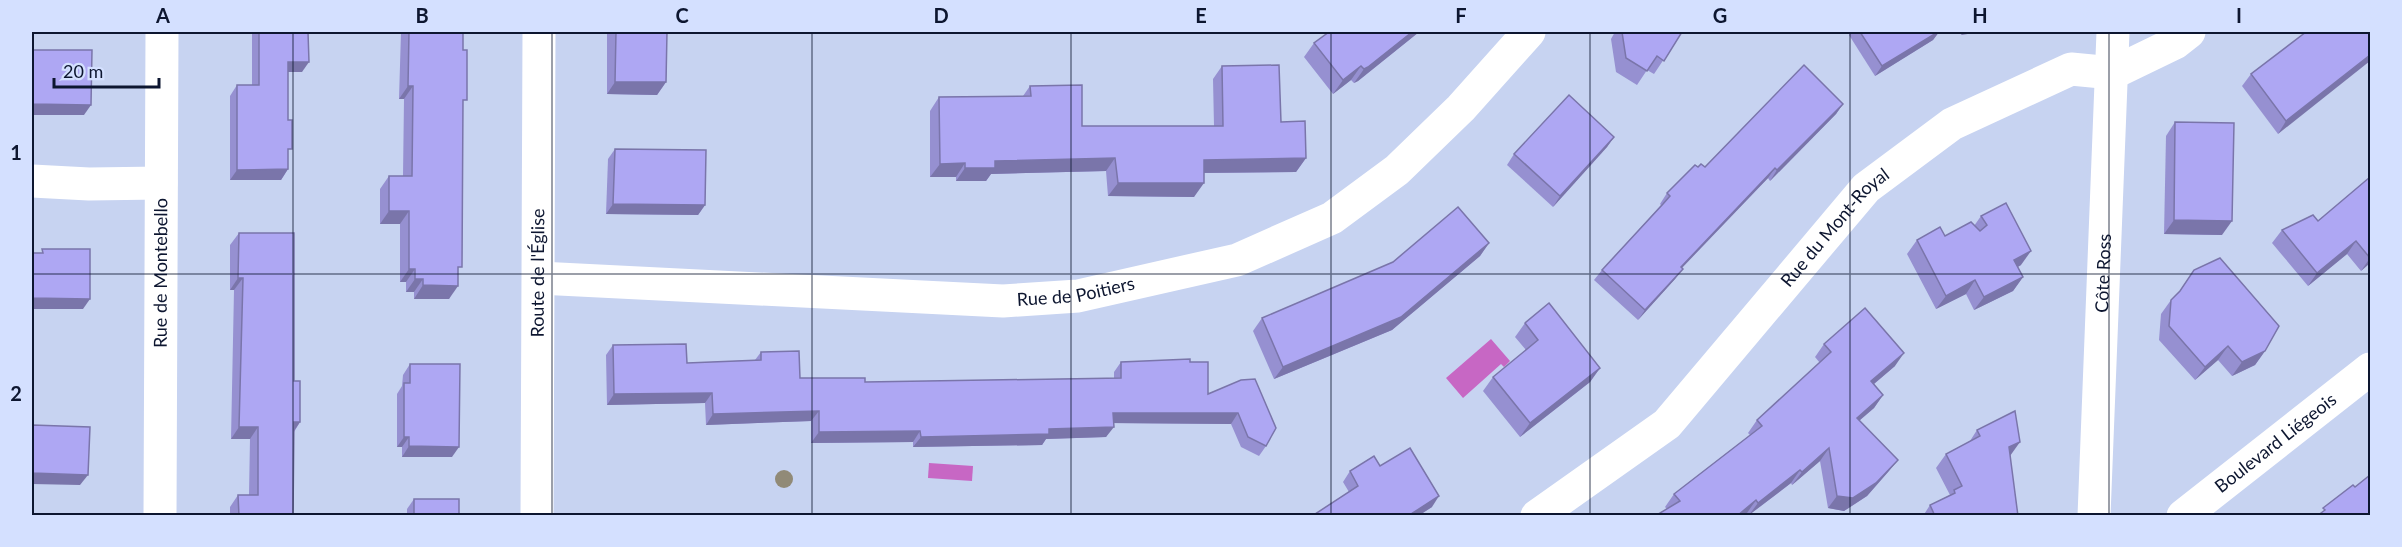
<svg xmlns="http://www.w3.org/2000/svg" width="2402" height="547" viewBox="0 0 2402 547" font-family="Lato,sans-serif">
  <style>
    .water { fill: #c767c4 }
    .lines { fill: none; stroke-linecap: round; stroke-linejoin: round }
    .minor { stroke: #fff; stroke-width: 33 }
    .tree { fill: #918a77 }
    .wall { fill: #9690d1 }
    .shaded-wall { fill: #7a75aa }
    .building { fill: #aea7f3; stroke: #7a75aa; stroke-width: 1.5 }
    .grid { fill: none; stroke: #0d1630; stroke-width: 1.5; stroke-opacity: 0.55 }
    .labels { text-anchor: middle; stroke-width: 5; stroke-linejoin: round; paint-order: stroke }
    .street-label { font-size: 18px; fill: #0d1630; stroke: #d4e0ff }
    .neatline { fill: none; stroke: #0d1630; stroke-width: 2 }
    .grid-label { font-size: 20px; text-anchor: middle; font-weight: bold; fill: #0d1630 }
  </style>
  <rect width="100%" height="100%" fill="#c7d3f1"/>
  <g class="water">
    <path d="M 1491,339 L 1510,361 L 1504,367 L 1501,364 L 1463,398 L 1446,378 Z"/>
    <path d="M 929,463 L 973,466 L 972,481 L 928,478 Z"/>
  </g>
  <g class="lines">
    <g class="minor">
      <path d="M 32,181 L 89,184 L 161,183"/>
      <path id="s1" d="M 539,278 L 1003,301 L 1078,296 L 1237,260 L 1332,218 L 1397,170 L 1461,108 L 1529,32"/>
      <path id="s2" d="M 160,516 L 162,32"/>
      <path id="s3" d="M 537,516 L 539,32"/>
      <path id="s4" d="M 1537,516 L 1667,424 L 1866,188 L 1952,124 L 2071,69 L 2113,73 L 2175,43 L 2189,32"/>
      <path id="s5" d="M 2094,516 L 2113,32"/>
      <path id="s6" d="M 2183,516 L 2370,369"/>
    </g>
  </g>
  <circle class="tree" cx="784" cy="479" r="9"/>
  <g class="wall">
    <path d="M 252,32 L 308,32 L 302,72 L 288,72 L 288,169 L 281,180 L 230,180 L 230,96 L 237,85 L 252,85 Z"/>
    <path d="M 401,32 L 463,32 L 463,105 L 458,274 L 449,299 L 414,299 L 414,292 L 406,292 L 406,282 L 400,282 L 400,224 L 380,224 L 380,189 L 389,176 L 403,176 L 404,99 L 399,99 Z"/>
    <path d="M 607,32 L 667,32 L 666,82 L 657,95 L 607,94 Z"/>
    <path d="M 1419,32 L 1358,81 L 1354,83 L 1351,80 L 1333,94 L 1304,57 L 1314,43 Z"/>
    <path d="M 1615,32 L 1682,32 L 1654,74 L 1647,70 L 1637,85 L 1616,72 L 1611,39 Z"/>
    <path d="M 1851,32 L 1939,32 L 1933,40 L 1875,76 L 1849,35 Z"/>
    <path d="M 2370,32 L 2278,134 L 2242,86 L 2251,74 Z"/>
    <path d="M 1222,66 L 1281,122 L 1306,158 L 1296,172 L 1204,173 L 1194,197 L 1108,196 L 1106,171 L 991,174 L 986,181 L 956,181 L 956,177 L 930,177 L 930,111 L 939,97 L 1023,96 L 1030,86 L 1082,126 L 1214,126 L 1213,79 Z"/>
    <path d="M 1843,104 L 1836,114 L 1770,181 L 1768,178 L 1682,268 L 1675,279 L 1638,320 L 1594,280 L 1602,270 L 1661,205 L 1660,204 L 1667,193 L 1705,167 Z"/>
    <path d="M 2175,122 L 2222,235 L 2164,234 L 2166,136 Z"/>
    <path d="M 1614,137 L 1607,147 L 1553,207 L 1507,165 L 1514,154 Z"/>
    <path d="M 615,149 L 705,205 L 698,215 L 606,214 L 608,159 Z"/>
    <path d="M 2370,177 L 2370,263 L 2361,271 L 2347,254 L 2308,286 L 2272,243 L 2282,230 L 2318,221 Z"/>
    <path d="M 1981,216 L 2021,265 L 2018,267 L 2023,277 L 2013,291 L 1974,310 L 1966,294 L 1936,309 L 1907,254 L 1917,240 L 1945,236 L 1974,226 Z"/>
    <path d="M 239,233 L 294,381 L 300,422 L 294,432 L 293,516 L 230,516 L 230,507 L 238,495 L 249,495 L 250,439 L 231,439 L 234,290 L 230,290 L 230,245 Z"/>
    <path d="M 1489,243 L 1480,256 L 1392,330 L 1274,379 L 1253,331 L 1262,318 Z"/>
    <path d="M 2194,270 L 2265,351 L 2255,365 L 2232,376 L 2218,360 L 2195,380 L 2159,340 L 2161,314 L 2171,300 L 2179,293 Z"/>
    <path d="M 1525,323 L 1600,368 L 1590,382 L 1520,437 L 1483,391 L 1493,377 L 1526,350 L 1515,337 Z"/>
    <path d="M 1824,344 L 1895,366 L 1874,384 L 1883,395 L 1874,408 L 1859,421 L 1898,460 L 1888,472 L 1867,496 L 1844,511 L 1828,508 L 1820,461 L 1792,485 L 1791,483 L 1749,515 L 1747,513 L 1744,516 L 1655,516 L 1667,509 L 1665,507 L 1674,494 L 1750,435 L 1748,433 L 1757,420 L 1820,363 L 1815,357 Z"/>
    <path d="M 613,345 L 687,363 L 755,360 L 761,352 L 800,378 L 865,382 L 1114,378 L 1114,372 L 1121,362 L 1190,362 L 1208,394 L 1241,380 L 1266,446 L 1259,456 L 1241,447 L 1231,424 L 1114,423 L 1106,437 L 1046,439 L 1042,445 L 913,447 L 913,442 L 811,443 L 811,421 L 706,425 L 705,403 L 607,405 L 606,355 Z"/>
    <path d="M 410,364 L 452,457 L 402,457 L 402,447 L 397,447 L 397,394 L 402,386 L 403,375 Z"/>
    <path d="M 1977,430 L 2010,456 L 2018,516 L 1923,516 L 1930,505 L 1950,495 L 1936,468 L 1946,454 L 1970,441 Z"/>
    <path d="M 1380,466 L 1432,507 L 1418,516 L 1312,516 L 1349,492 L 1343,482 L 1350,471 Z"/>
    <path d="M 414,499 L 459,516 L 407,516 L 407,509 Z"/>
  </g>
  <g class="shaded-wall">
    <path d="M 1412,32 L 1419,32 L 1358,81 L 1354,83 L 1364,69 Z"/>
    <path d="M 1938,32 L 1939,32 L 1933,40 L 1875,76 L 1882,66 Z"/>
    <path d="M 1963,32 L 1981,32 L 1961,35 Z"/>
    <path d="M 2370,55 L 2370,61 L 2278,134 L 2286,121 Z"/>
    <path d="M 288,62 L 309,62 L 302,72 L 281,72 Z"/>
    <path d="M 1361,66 L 1351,80 L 1333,94 L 1343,80 Z"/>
    <path d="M 615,82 L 666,82 L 657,95 L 607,94 Z"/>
    <path d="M 408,86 L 413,86 L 404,99 L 399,99 Z"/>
    <path d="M 32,104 L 91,105 L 84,115 L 32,115 Z"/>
    <path d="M 1843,104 L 1836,114 L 1770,181 L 1777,170 Z"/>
    <path d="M 1614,137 L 1607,147 L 1553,207 L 1560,196 Z"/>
    <path d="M 1115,158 L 1106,171 L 991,174 L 986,181 L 956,181 L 965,168 L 995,161 Z"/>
    <path d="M 1306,158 L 1296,172 L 1195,173 L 1204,160 Z"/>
    <path d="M 965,163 L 956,177 L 930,177 L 940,164 Z"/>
    <path d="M 1775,168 L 1768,178 L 1673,277 L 1681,267 Z"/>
    <path d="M 288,169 L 281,180 L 230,180 L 237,170 Z"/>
    <path d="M 1118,183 L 1204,183 L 1194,197 L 1108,196 Z"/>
    <path d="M 613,204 L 705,205 L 698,215 L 606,214 Z"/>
    <path d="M 389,211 L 409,211 L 400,224 L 380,224 Z"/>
    <path d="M 2174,220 L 2232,221 L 2222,235 L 2164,234 Z"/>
    <path d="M 2356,241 L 2347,254 L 2308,286 L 2317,273 Z"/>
    <path d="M 1489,243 L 1480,256 L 1392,330 L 1274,379 L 1283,367 Z"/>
    <path d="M 2031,251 L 2021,265 L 2004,274 L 2014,260 Z"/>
    <path d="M 2370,258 L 2370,263 L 2361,271 Z"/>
    <path d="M 409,269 L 415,269 L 406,282 L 400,282 Z"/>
    <path d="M 1683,269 L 1675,279 L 1638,320 L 1645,310 Z"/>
    <path d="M 2023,277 L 2013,291 L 1974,310 L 1984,297 Z"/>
    <path d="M 238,278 L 243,278 L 234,290 L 230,290 Z"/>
    <path d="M 415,279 L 423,279 L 414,292 L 406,292 Z"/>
    <path d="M 1975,280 L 1966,294 L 1936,309 L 1946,296 Z"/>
    <path d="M 423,285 L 458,286 L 449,299 L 414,299 Z"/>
    <path d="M 32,298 L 90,299 L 83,309 L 32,309 Z"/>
    <path d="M 2228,346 L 2218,360 L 2195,380 L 2205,367 Z"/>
    <path d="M 2265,351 L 2255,365 L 2232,376 L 2242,362 Z"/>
    <path d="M 1904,353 L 1895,366 L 1862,394 L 1871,381 Z"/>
    <path d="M 1600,368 L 1590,382 L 1520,437 L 1530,423 Z"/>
    <path d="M 712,393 L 705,403 L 607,405 L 614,394 Z"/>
    <path d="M 1883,395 L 1874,408 L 1847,431 L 1857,418 Z"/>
    <path d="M 819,411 L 811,421 L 706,425 L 713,414 Z"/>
    <path d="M 1113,413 L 1238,413 L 1231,424 L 1106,423 Z"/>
    <path d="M 294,422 L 300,422 L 292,434 Z"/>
    <path d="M 239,427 L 258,427 L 250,439 L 231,439 Z"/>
    <path d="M 1114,427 L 1106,437 L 1046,439 L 1042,445 L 913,447 L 921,437 L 1049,429 Z"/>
    <path d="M 920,431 L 913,442 L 811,443 L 819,432 Z"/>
    <path d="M 404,437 L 409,437 L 402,447 L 397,447 Z"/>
    <path d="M 2020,442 L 2010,456 L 2009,447 Z"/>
    <path d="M 409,446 L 459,447 L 452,457 L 402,457 Z"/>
    <path d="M 1829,448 L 1820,461 L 1792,485 L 1802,472 Z"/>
    <path d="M 1898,460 L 1888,472 L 1867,496 L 1844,511 L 1828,508 L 1837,496 Z"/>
    <path d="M 1800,470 L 1791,483 L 1749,515 L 1758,503 Z"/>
    <path d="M 32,473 L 88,475 L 80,485 L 32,484 Z"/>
    <path d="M 1439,496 L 1432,507 L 1418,516 L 1408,516 Z"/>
    <path d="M 1756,500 L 1747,513 L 1744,516 L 1737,516 Z"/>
  </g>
  <g class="building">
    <path d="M 259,32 L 308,32 L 309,62 L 288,62 L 288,120 L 292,120 L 292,149 L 288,149 L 288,169 L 237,170 L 237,85 L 259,85 Z"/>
    <path d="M 409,32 L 463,32 L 463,50 L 467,50 L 467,100 L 463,100 L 462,267 L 458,267 L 458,286 L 423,285 L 423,279 L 415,279 L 415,269 L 409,269 L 409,211 L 389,211 L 389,176 L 412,176 L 413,86 L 408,86 Z"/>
    <path d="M 616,32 L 667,32 L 666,82 L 615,82 Z"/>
    <path d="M 1329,32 L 1412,32 L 1368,67 L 1364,69 L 1361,66 L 1343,80 L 1314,43 Z"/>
    <path d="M 1622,32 L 1682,32 L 1664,61 L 1657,56 L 1647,71 L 1626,58 Z"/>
    <path d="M 1860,32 L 1938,32 L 1882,66 Z"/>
    <path d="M 2306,32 L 2370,32 L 2370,55 L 2286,121 L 2251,74 Z"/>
    <path d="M 32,50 L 92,50 L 91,105 L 32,104 Z"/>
    <path d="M 1279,65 L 1281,122 L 1305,121 L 1306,158 L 1204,160 L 1204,183 L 1118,183 L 1115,158 L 995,161 L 995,168 L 965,168 L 965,163 L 940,164 L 939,97 L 1031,96 L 1030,86 L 1082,85 L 1082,126 L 1223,126 L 1222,66 Z"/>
    <path d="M 1804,65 L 1843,104 L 1777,170 L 1775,168 L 1681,267 L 1683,269 L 1645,310 L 1602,270 L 1663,204 L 1670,196 L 1667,193 L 1695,165 L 1698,167 L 1701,164 L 1705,167 Z"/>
    <path d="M 1569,95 L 1614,137 L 1560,196 L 1514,154 Z"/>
    <path d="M 2175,122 L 2234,123 L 2232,221 L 2174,220 Z"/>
    <path d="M 615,149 L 706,150 L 705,205 L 613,204 Z"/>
    <path d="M 2370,177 L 2370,258 L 2356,241 L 2317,273 L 2282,230 L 2313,215 L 2318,221 Z"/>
    <path d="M 2006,203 L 2031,251 L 2014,260 L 2023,277 L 1984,297 L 1975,280 L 1946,296 L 1917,240 L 1940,227 L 1945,236 L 1971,222 L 1980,231 L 1987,225 L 1981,216 Z"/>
    <path d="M 1458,207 L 1489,243 L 1401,317 L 1283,367 L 1262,318 L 1393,262 Z"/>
    <path d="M 239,233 L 294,233 L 294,381 L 300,381 L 300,422 L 294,422 L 293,516 L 239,516 L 238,495 L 258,495 L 258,427 L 239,427 L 243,278 L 238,278 Z"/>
    <path d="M 42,249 L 90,249 L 90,299 L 32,298 L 32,253 L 43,253 Z"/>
    <path d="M 2220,258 L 2279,326 L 2265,351 L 2242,362 L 2228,346 L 2205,367 L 2169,326 L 2171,300 L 2180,291 L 2194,270 Z"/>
    <path d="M 1549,303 L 1600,368 L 1530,423 L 1493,377 L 1538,340 L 1525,323 Z"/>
    <path d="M 1865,308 L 1904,353 L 1871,381 L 1883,395 L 1857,418 L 1898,460 L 1876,483 L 1853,498 L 1837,496 L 1829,448 L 1802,472 L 1800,470 L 1758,503 L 1756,500 L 1737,516 L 1655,516 L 1680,501 L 1674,494 L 1762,426 L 1757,420 L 1831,352 L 1824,344 Z"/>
    <path d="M 686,344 L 687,363 L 761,360 L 761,352 L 799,351 L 800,378 L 865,378 L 865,382 L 1121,378 L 1121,362 L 1190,359 L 1190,362 L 1208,362 L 1208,394 L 1241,380 L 1255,379 L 1276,428 L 1266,446 L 1248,437 L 1238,413 L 1113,413 L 1114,427 L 1049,429 L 1049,434 L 921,437 L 920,431 L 819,432 L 819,411 L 713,414 L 712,393 L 614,394 L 613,345 Z"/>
    <path d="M 410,364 L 460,364 L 459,447 L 409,446 L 409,437 L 404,437 L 404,383 L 410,383 Z"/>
    <path d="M 2015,411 L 2020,442 L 2009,447 L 2018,516 L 1935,516 L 1930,505 L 1955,493 L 1954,490 L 1962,486 L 1946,454 L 1980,436 L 1977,430 Z"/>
    <path d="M 32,425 L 90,427 L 88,475 L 32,473 Z"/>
    <path d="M 1410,448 L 1439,496 L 1408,516 L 1312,516 L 1358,486 L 1350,471 L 1374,456 L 1380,466 Z"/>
    <path d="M 2370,475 L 2370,516 L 2317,516 L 2325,510 L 2323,508 L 2353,485 L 2355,487 Z"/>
    <rect x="414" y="499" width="45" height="17"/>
  </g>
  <path class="grid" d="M 293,32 L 293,516M 552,32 L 552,516M 812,32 L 812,516M 1071,32 L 1071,516M 1331,32 L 1331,516M 1590,32 L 1590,516M 1850,32 L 1850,516M 2109,32 L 2109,516M 32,274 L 2370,274"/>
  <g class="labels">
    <g class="street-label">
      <text dy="6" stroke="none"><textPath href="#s4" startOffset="418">Rue du Mont-Royal</textPath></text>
      <text dy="6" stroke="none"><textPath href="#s2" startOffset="243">Rue de Montebello</textPath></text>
      <text dy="6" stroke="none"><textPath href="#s3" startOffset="243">Route de l'Église</textPath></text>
      <text dy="6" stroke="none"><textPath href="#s5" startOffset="243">Côte Ross</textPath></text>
      <text dy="6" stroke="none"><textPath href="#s1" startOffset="538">Rue de Poitiers</textPath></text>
      <text dy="6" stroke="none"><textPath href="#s6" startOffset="118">Boulevard Liégeois</textPath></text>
    </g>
  </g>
  <rect width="2402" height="547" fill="none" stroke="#d4e0ff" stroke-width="66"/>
  <path d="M54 78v9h105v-9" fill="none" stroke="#0d1630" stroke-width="3"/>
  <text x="63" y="78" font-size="18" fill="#0d1630" stroke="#d4e0ff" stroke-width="4.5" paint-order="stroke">20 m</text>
  <rect x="33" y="33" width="2336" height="481" class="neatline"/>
  <g class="grid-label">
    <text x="163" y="23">A</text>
    <text x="422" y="23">B</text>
    <text x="682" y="23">C</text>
    <text x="941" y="23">D</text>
    <text x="1201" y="23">E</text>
    <text x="1461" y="23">F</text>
    <text x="1720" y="23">G</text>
    <text x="1980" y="23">H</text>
    <text x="2239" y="23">I</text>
    <text x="16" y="160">1</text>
    <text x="16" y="401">2</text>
  </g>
</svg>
